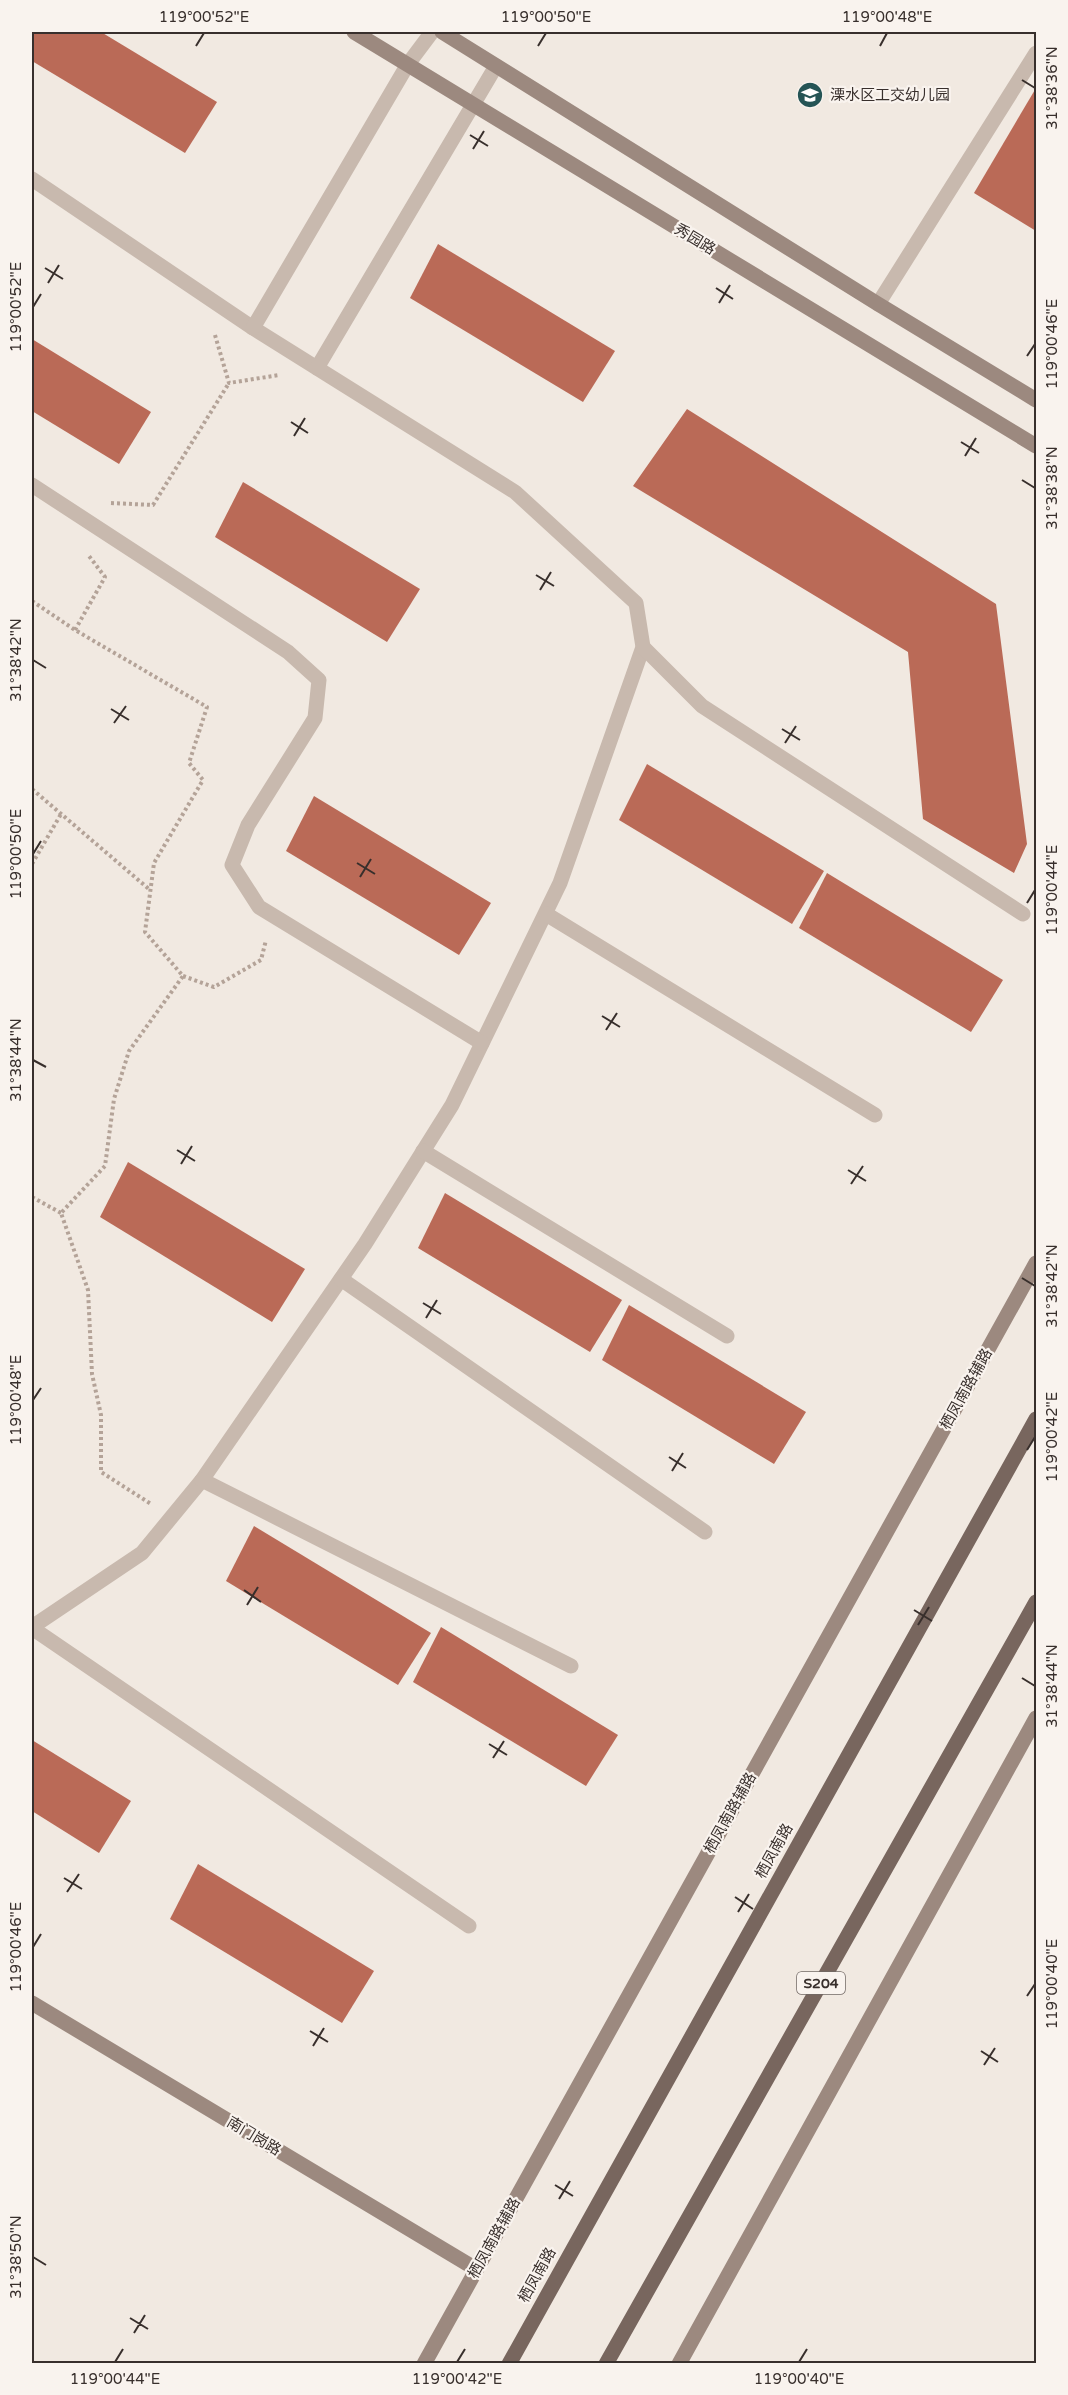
<svg xmlns="http://www.w3.org/2000/svg" width="1068" height="2395" viewBox="0 0 1068 2395" font-family="'Varela Round','Noto Sans SC',sans-serif">
  <style>
    .building { fill: #ba6a57 }
    .lines { fill: none; stroke-linecap: round; stroke-linejoin: round }
    .path { stroke: #b4a398; stroke-width: 4; stroke-dasharray: 3 3; stroke-linecap: butt }
    .lane { stroke: #c8b9ae; stroke-width: 15 }
    .street { stroke: #c8b9ae; stroke-width: 15 }
    .secondary { stroke: #9c897f; stroke-width: 15 }
    .primary { stroke: #78665e; stroke-width: 15 }
    .ticks { fill: none; stroke: #382f2c; stroke-width: 2 }
    .labels { text-anchor: middle; stroke-width: 4.5; stroke-linejoin: round; paint-order: stroke }
    .shield { fill: #f9f3ee; stroke: #726a66; stroke-width: 1.5 }
    .shield-label { font-size: 14px; font-weight: bold; fill: #382f2c }
    .poi-label { font-size: 15px; fill: #382f2c; stroke: #f9f3ee; text-anchor: start }
    .street-label { font-size: 15px; fill: #382f2c; stroke: #f9f3ee }
    .neatline { fill: none; stroke: #382f2c; stroke-width: 2 }
    .ticks-label { font-size: 15px; text-anchor: middle; fill: #382f2c }
  </style>
  <rect width="100%" height="100%" fill="#f1e9e1"/>
  <g class="building">
    <path d="M 32,32 L 101,32 L 217,102 L 185,153 L 32,61 Z"/>
    <path d="M 1036,88 L 1036,231 L 974,193 Z"/>
    <path d="M 438,244 L 615,351 L 583,402 L 410,298 Z"/>
    <path d="M 32,339 L 151,412 L 119,464 L 32,411 Z"/>
    <path d="M 687,409 L 996,604 L 1027,844 L 1014,873 L 923,819 L 908,652 L 633,486 Z"/>
    <path d="M 243,482 L 420,589 L 387,642 L 215,537 Z"/>
    <path d="M 647,764 L 824,871 L 792,924 L 619,820 Z"/>
    <path d="M 314,796 L 491,903 L 459,955 L 286,851 Z"/>
    <path d="M 827,873 L 1003,980 L 971,1032 L 799,928 Z"/>
    <path d="M 128,1162 L 305,1269 L 272,1322 L 100,1217 Z"/>
    <path d="M 445,1193 L 622,1300 L 590,1352 L 418,1248 Z"/>
    <path d="M 629,1305 L 806,1412 L 774,1464 L 602,1360 Z"/>
    <path d="M 254,1526 L 431,1633 L 398,1685 L 226,1581 Z"/>
    <path d="M 441,1627 L 618,1735 L 586,1786 L 413,1682 Z"/>
    <path d="M 32,1740 L 131,1801 L 99,1853 L 32,1811 Z"/>
    <path d="M 198,1864 L 374,1971 L 342,2023 L 170,1919 Z"/>
  </g>
  <g class="lines">
    <g class="path">
      <path d="M 215,335 L 229,383 L 279,375"/>
      <path d="M 111,503 L 153,505 L 229,383"/>
      <path d="M 32,601 L 75,630 L 207,707 L 189,763 L 203,780 L 154,863 L 145,932 L 183,976 L 129,1051 L 114,1099 L 105,1166 L 61,1213 L 88,1290 L 92,1374 L 101,1415 L 101,1472 L 151,1504"/>
      <path d="M 75,630 L 105,577 L 89,556"/>
      <path d="M 32,789 L 150,890"/>
      <path d="M 32,864 L 61,814"/>
      <path d="M 183,976 L 214,987 L 261,960 L 266,940"/>
      <path d="M 32,1197 L 61,1213"/>
    </g>
    <path class="lane" d="M 878,304 L 1036,53"/>
    <g class="street">
      <path d="M 32,179 L 253,328 L 515,492 L 636,603 L 643,647 L 560,883 L 452,1105 L 365,1244 L 202,1480 L 142,1553 L 32,1627"/>
      <path d="M 253,328 L 408,64 L 432,32"/>
      <path d="M 317,368 L 496,66"/>
      <path d="M 32,485 L 288,652 L 319,680 L 315,718 L 248,825 L 232,865 L 259,907 L 482,1043"/>
      <path d="M 643,647 L 702,706 L 1023,914"/>
      <path d="M 546,914 L 875,1115"/>
      <path d="M 423,1151 L 727,1336"/>
      <path d="M 341,1279 L 705,1532"/>
      <path d="M 202,1480 L 571,1666"/>
      <path d="M 32,1628 L 469,1926"/>
    </g>
    <g class="secondary">
      <path d="M 354,32 L 1036,446"/>
      <path d="M 442,32 L 878,304 L 1036,400"/>
      <path d="M 32,2003 L 476,2269"/>
      <path d="M 424,2364 L 1036,1263"/>
      <path d="M 679,2364 L 1036,1718"/>
    </g>
    <g class="primary">
      <path d="M 509,2364 L 1036,1419"/>
      <path d="M 606,2364 L 1036,1602"/>
    </g>
  </g>
  <path class="ticks" d="M 196,46 L 204,33M 538,46 L 546,33M 880,46 L 887,33M 1022,80 L 1035,88M 470,135 L 488,146M 473,149 L 484,131M 45,268 L 63,279M 48,283 L 59,265M 716,288 L 733,299M 719,303 L 730,285M 33,307 L 41,294M 1027,356 L 1035,344M 291,422 L 308,433M 294,436 L 305,418M 961,442 L 979,453M 965,456 L 976,438M 1022,480 L 1035,488M 536,575 L 554,586M 540,590 L 551,572M 33,660 L 46,668M 111,709 L 129,720M 114,723 L 126,706M 782,729 L 800,740M 785,743 L 796,726M 33,854 L 41,841M 357,863 L 375,874M 360,877 L 371,859M 1027,903 L 1035,890M 602,1016 L 620,1027M 606,1030 L 617,1013M 33,1060 L 46,1067M 177,1150 L 195,1161M 181,1164 L 192,1146M 848,1170 L 866,1181M 851,1184 L 863,1166M 1022,1278 L 1035,1286M 423,1303 L 441,1314M 426,1318 L 437,1300M 33,1400 L 41,1388M 1027,1450 L 1035,1437M 669,1457 L 686,1468M 672,1471 L 683,1453M 244,1590 L 261,1602M 247,1605 L 258,1587M 914,1610 L 932,1621M 918,1625 L 929,1607M 1022,1678 L 1035,1686M 489,1744 L 507,1755M 493,1758 L 504,1741M 64,1878 L 82,1889M 67,1892 L 79,1874M 735,1897 L 753,1909M 738,1912 L 749,1894M 33,1947 L 41,1934M 1027,1996 L 1035,1984M 310,2031 L 328,2042M 313,2046 L 324,2028M 981,2051 L 998,2062M 984,2065 L 995,2048M 555,2185 L 573,2196M 559,2199 L 570,2181M 33,2257 L 46,2265M 130,2318 L 148,2329M 134,2333 L 145,2315M 115,2362 L 123,2349M 457,2362 L 465,2349M 799,2362 L 807,2349"/>
  <defs>
    <g id="school-disc" transform="scale(1.35)"><circle r="9.5" fill="#255455" stroke="#f9f3ee"/><path d="M0-5L7-2L0 1L-7-2ZM-4 1L0 2.5L4 1V4Q0 6-4 4Z" fill="#fff"/></g>
  </defs>
  <g fill-rule="evenodd">
    <use href="#school-disc" x="810" y="95"/>
  </g>
  <g class="labels">
    <rect class="shield" x="797" y="1972" width="48" height="22" rx="4.5"/>
    <g class="shield-label">
      <text x="821" y="1988">S204</text>
    </g>
    <g class="poi-label">
      <text x="830" y="100">溧水区工交幼儿园</text>
    </g>
    <g class="street-label">
      <text transform="translate(695 239) rotate(31)" y="5">秀园路</text>
      <text transform="translate(966 1389) rotate(-61)" y="5">栖凤南路辅路</text>
      <text transform="translate(730 1813) rotate(-61)" y="5">栖凤南路辅路</text>
      <text transform="translate(774 1851) rotate(-61)" y="5">栖凤南路</text>
      <text transform="translate(254 2136) rotate(31)" y="5">南门岗路</text>
      <text transform="translate(494 2238) rotate(-61)" y="5">栖凤南路辅路</text>
      <text transform="translate(537 2275) rotate(-61)" y="5">栖凤南路</text>
    </g>
  </g>
  <rect width="1068" height="2395" fill="none" stroke="#f9f3ee" stroke-width="66"/>
  <rect x="33" y="33" width="1002" height="2329" class="neatline"/>
  <g class="ticks-label">
    <text x="204" y="22">119°00'52"E</text>
    <text x="546" y="22">119°00'50"E</text>
    <text x="887" y="22">119°00'48"E</text>
    <text transform="translate(1052 88) rotate(-90)" y="5">31°38'36"N</text>
    <text transform="translate(16 307) rotate(-90)" y="5">119°00'52"E</text>
    <text transform="translate(1052 344) rotate(-90)" y="5">119°00'46"E</text>
    <text transform="translate(1052 488) rotate(-90)" y="5">31°38'38"N</text>
    <text transform="translate(16 660) rotate(-90)" y="5">31°38'42"N</text>
    <text transform="translate(16 854) rotate(-90)" y="5">119°00'50"E</text>
    <text transform="translate(1052 890) rotate(-90)" y="5">119°00'44"E</text>
    <text transform="translate(16 1060) rotate(-90)" y="5">31°38'44"N</text>
    <text transform="translate(1052 1286) rotate(-90)" y="5">31°38'42"N</text>
    <text transform="translate(16 1400) rotate(-90)" y="5">119°00'48"E</text>
    <text transform="translate(1052 1437) rotate(-90)" y="5">119°00'42"E</text>
    <text transform="translate(1052 1686) rotate(-90)" y="5">31°38'44"N</text>
    <text transform="translate(16 1947) rotate(-90)" y="5">119°00'46"E</text>
    <text transform="translate(1052 1984) rotate(-90)" y="5">119°00'40"E</text>
    <text transform="translate(16 2257) rotate(-90)" y="5">31°38'50"N</text>
    <text x="115" y="2384">119°00'44"E</text>
    <text x="457" y="2384">119°00'42"E</text>
    <text x="799" y="2384">119°00'40"E</text>
  </g>
</svg>
